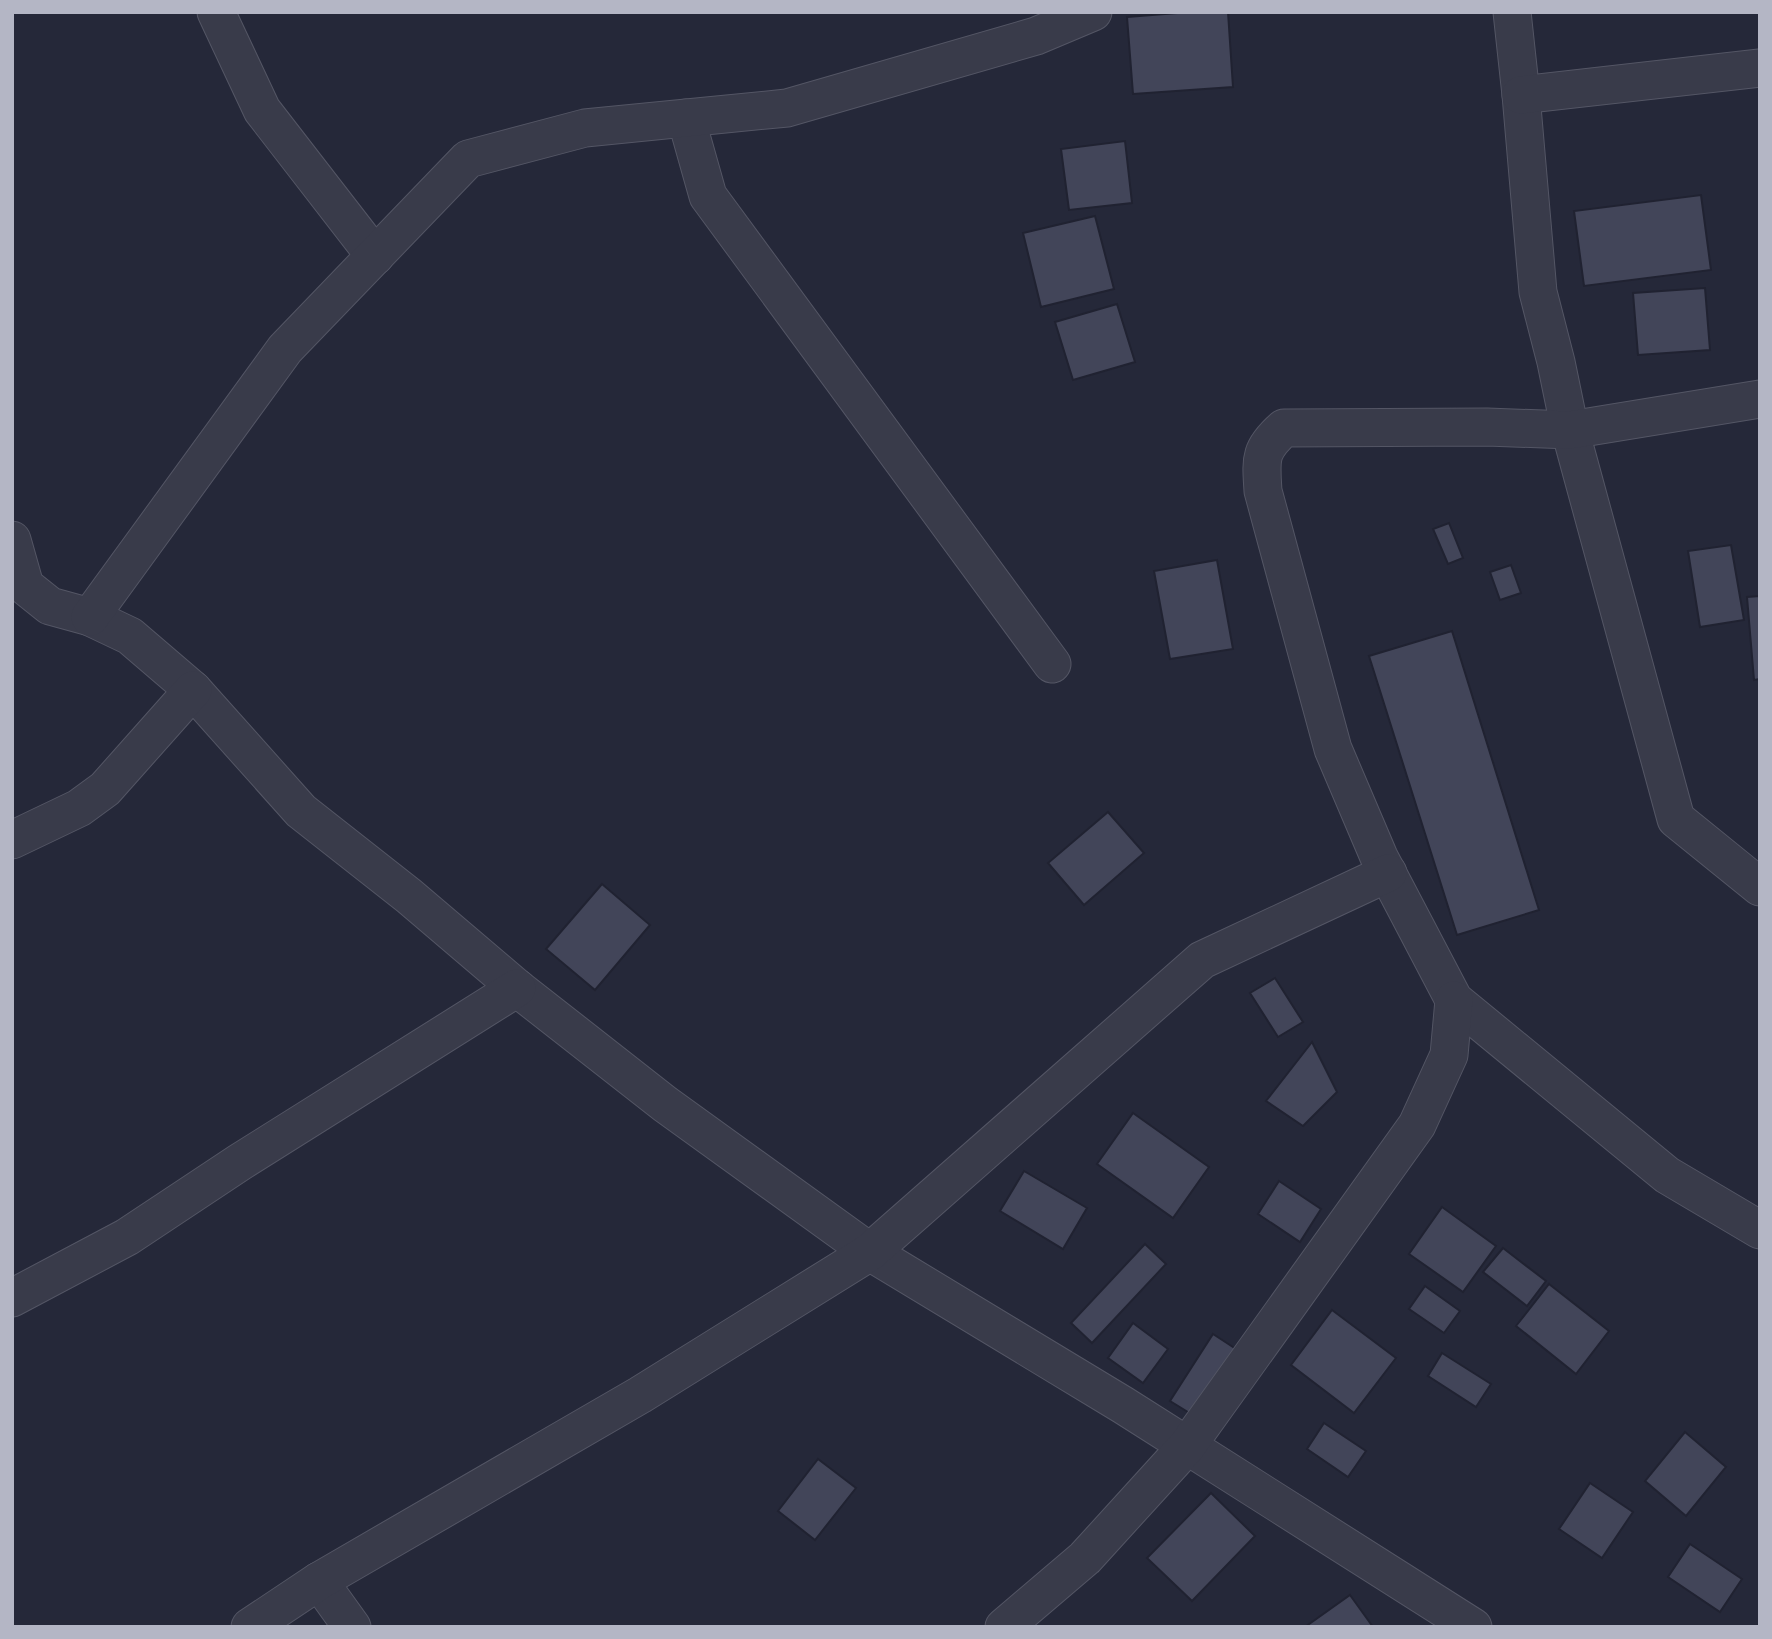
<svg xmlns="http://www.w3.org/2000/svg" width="1772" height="1639" viewBox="0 0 1772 1639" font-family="Jost,sans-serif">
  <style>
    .building { fill: #424559; stroke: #202231; stroke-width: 2 }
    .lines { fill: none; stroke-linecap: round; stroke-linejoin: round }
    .minor-casing { stroke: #545665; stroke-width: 39 }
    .minor { stroke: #393b4a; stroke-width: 37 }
  </style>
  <rect width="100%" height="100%" fill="#252839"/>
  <g class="building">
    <path d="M 1190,12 L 1228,12 L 1233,87 L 1133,94 L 1127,17 Z"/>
    <path d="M 1125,141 L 1132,203 L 1069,210 L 1061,149 Z"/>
    <path d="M 1701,195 L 1711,270 L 1584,286 L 1574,211 Z"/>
    <path d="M 1095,216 L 1114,289 L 1041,307 L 1023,233 Z"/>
    <path d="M 1705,288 L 1710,350 L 1638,355 L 1633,293 Z"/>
    <path d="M 1117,304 L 1135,362 L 1073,380 L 1055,322 Z"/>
    <path d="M 1449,523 L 1463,558 L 1448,564 L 1433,529 Z"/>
    <path d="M 1731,545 L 1744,620 L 1700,627 L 1688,551 Z"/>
    <path d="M 1217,560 L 1233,649 L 1170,659 L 1154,571 Z"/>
    <path d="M 1511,565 L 1521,593 L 1500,600 L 1490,572 Z"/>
    <path d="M 1760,596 L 1760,679 L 1754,680 L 1747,597 Z"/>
    <path d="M 1452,631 L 1539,910 L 1457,935 L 1369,656 Z"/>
    <path d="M 1108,812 L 1144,853 L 1084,905 L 1048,863 Z"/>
    <path d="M 602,884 L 650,925 L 595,990 L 546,949 Z"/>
    <path d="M 1275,978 L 1303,1022 L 1278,1037 L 1250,993 Z"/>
    <path d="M 1312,1042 L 1337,1092 L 1303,1126 L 1266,1101 Z"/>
    <path d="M 1133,1113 L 1209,1167 L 1173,1218 L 1097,1164 Z"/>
    <path d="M 1024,1171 L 1087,1208 L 1063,1249 L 1000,1211 Z"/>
    <path d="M 1279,1181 L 1321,1209 L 1300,1242 L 1258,1214 Z"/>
    <path d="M 1442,1207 L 1496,1246 L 1463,1292 L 1409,1254 Z"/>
    <path d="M 1145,1244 L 1166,1264 L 1092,1343 L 1071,1323 Z"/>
    <path d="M 1503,1248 L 1546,1281 L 1527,1306 L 1483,1272 Z"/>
    <path d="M 1549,1284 L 1609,1331 L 1576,1374 L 1516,1326 Z"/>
    <path d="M 1425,1286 L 1460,1311 L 1444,1333 L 1409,1309 Z"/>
    <path d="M 1332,1310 L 1396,1358 L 1354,1413 L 1291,1365 Z"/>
    <path d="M 1133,1323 L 1168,1349 L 1143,1383 L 1108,1358 Z"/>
    <path d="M 1213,1334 L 1239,1351 L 1196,1417 L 1170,1401 Z"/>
    <path d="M 1442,1353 L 1491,1384 L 1476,1407 L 1428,1376 Z"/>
    <path d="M 1324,1423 L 1366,1451 L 1348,1477 L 1307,1449 Z"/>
    <path d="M 1685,1432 L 1726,1467 L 1686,1516 L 1645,1481 Z"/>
    <path d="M 818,1459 L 856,1488 L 815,1540 L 778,1511 Z"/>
    <path d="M 1590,1483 L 1633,1512 L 1602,1558 L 1559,1529 Z"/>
    <path d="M 1211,1493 L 1255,1536 L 1192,1601 L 1147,1558 Z"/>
    <path d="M 1690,1544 L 1742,1579 L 1720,1612 L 1668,1577 Z"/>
    <path d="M 1350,1595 L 1373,1627 L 1305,1627 Z"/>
  </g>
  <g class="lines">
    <g class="minor-casing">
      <g id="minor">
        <path d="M 216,12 L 262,110 L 375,256"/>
        <path d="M 1512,12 L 1521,95 L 1538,292 L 1556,362 L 1570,430 L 1676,819 L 1760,887"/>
        <path d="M 1521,95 L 1760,68"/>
        <path d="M 686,118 L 708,196 L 1052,664"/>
        <path d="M 1760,399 L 1570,430 L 1487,427 L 1284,428 C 1259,450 1261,459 1263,491 L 1333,749 L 1379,857 L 1454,1000 L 1667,1175 L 1760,1230"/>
        <path d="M 12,540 L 25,586 L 50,606 L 90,617 L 130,636 L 193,690 L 301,811 L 409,896 L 517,988 L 665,1104 L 870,1252 L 1123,1405 L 1473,1627"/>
        <path d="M 90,617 L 285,349 L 468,159 L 585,128 L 787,108 L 1036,36 L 1093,12"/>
        <path d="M 12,840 L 79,808 L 105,789 L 193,690"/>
        <path d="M 12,1298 L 127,1237 L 240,1162 L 517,988"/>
        <path d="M 319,1581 L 352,1627"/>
        <path d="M 250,1627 L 319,1581 L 640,1395 L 870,1252 L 1202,960 L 1388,873"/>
        <path d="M 1004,1627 L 1085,1558 L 1187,1446 L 1417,1125 L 1449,1055 L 1454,1000"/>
      </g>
    </g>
    <use href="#minor" class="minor"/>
  </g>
  <rect width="1772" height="1639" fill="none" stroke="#b4b6c5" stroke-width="28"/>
</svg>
